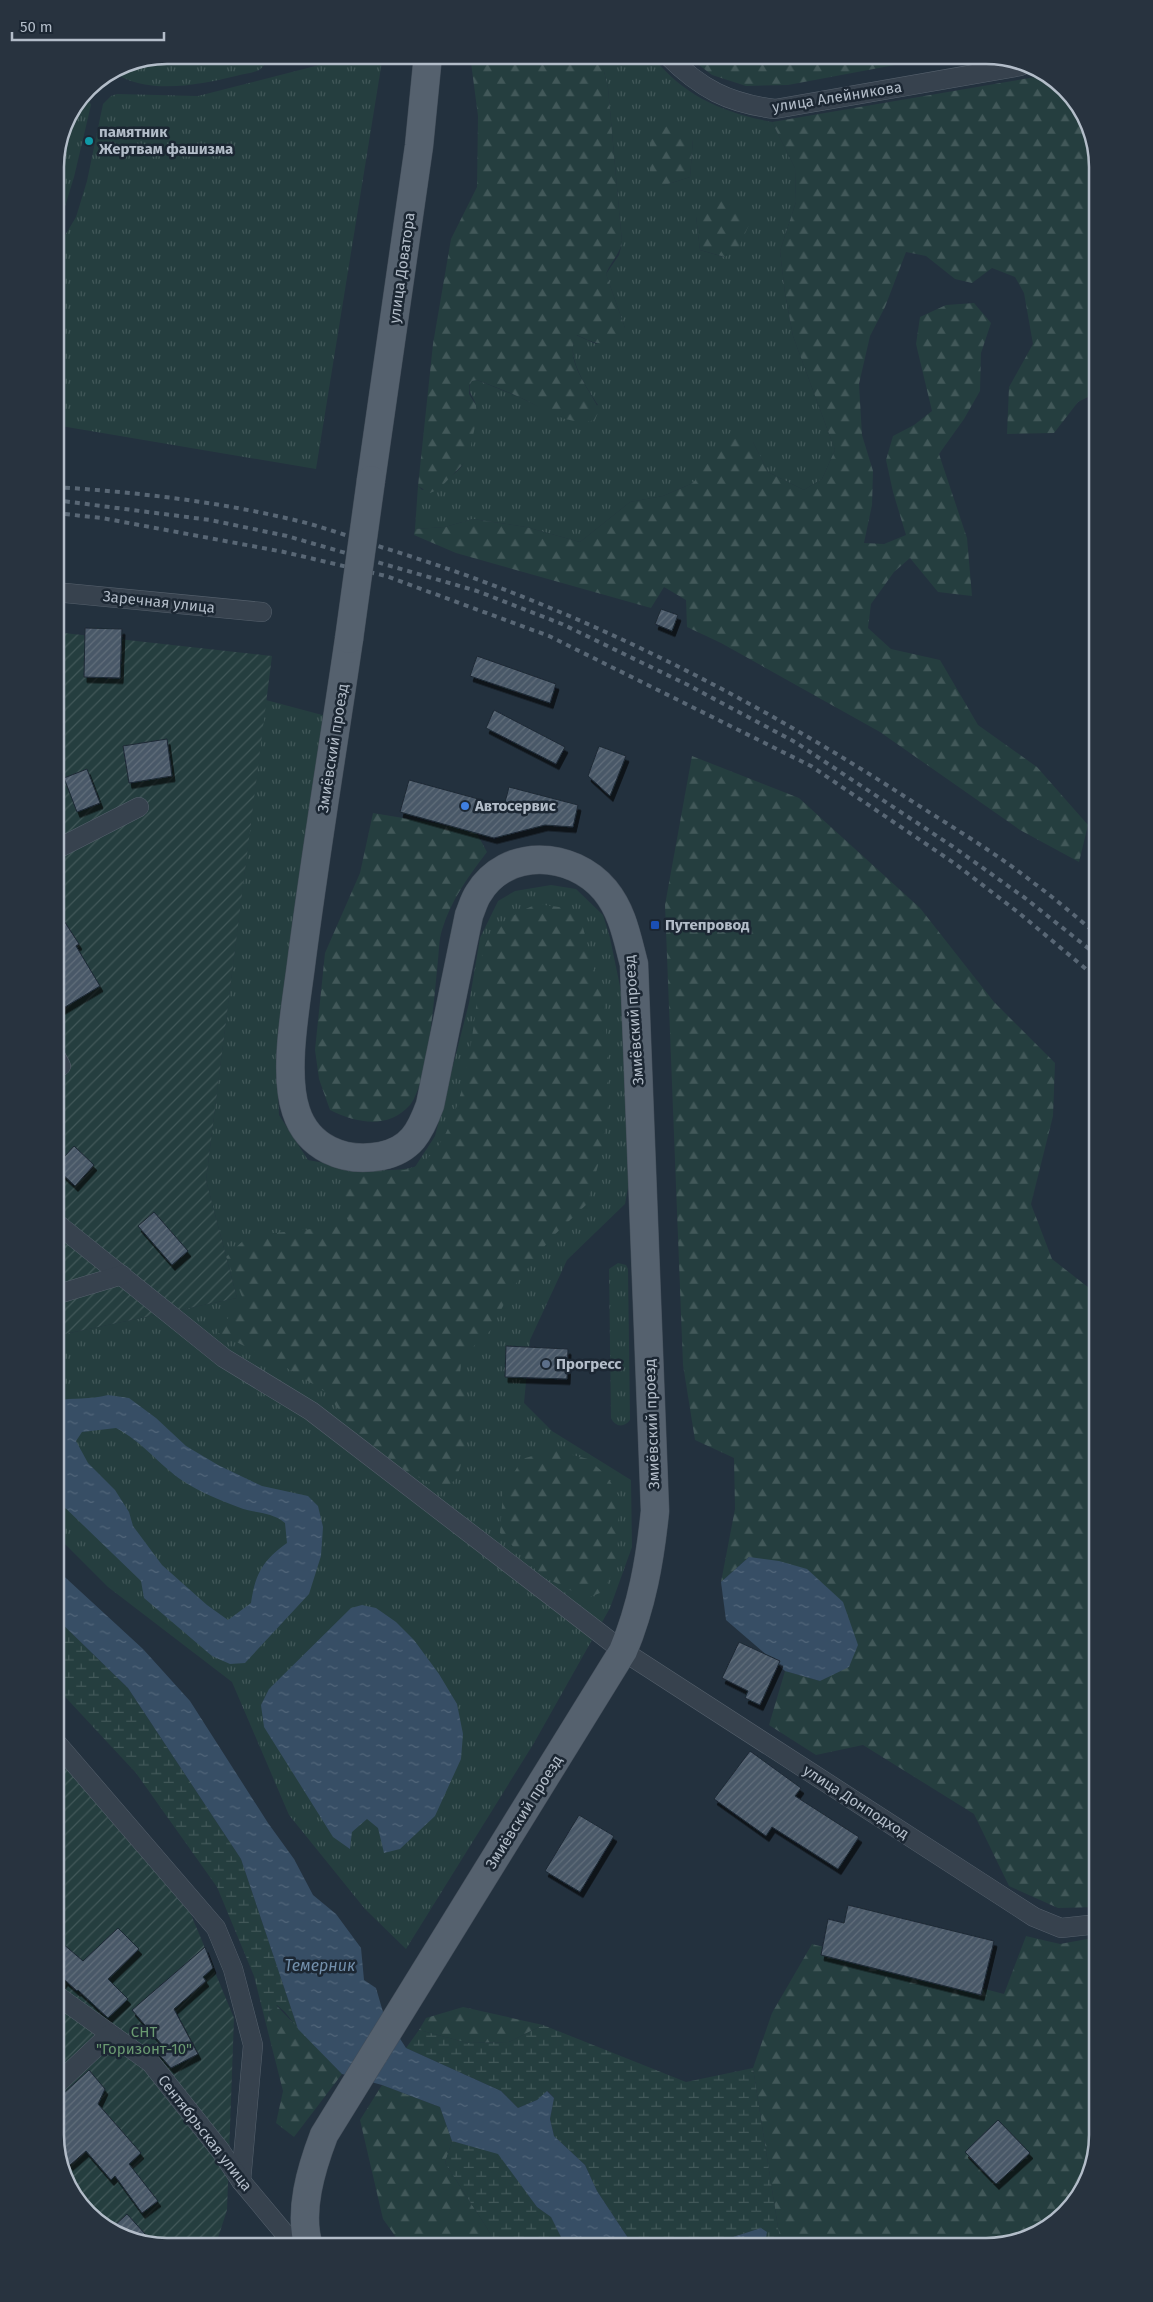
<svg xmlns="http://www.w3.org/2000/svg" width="1153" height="2302" viewBox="0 0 1153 2302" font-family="'Fira Sans',sans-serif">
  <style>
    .grass { fill: url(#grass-tufts); fill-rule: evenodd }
    .forest { fill: url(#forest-firs) }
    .wetland { fill: url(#wetland-marsh) }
    .garden { fill: url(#garden-furrows) }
    .water { fill: url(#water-ripples); fill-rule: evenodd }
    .building { fill: url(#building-hatch); stroke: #1e2935; filter: url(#shadow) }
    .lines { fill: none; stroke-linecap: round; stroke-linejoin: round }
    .minor-casing { stroke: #55606c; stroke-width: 20 }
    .primary-casing { stroke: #434e5a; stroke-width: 29 }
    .minor { stroke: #37424e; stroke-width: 19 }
    .primary { stroke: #55616e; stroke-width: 28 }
    .rail { stroke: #596775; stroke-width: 4; stroke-dasharray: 5 5; stroke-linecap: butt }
    .primary-bridge-casing { stroke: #434e5a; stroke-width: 29; stroke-linecap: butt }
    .primary-bridge { stroke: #55616e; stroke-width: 28 }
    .culture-dot { fill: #0f9aa8; stroke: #1c2733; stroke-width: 2 }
    .shop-dot { fill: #3f7fe0; stroke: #1c2733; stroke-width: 2 }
    .transit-dot { fill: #1a4fb4; stroke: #1c2733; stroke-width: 2 }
    .service-dot { fill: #5c6f8a; stroke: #1c2733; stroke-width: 2 }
    .labels { text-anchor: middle; stroke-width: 5; stroke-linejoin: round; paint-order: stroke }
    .street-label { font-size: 15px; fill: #b3bdc9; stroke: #1c2733 }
    .poi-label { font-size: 15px; font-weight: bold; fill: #b3bdc9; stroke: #1c2733; text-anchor: start }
    .park-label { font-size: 15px; fill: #6a9a71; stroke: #1c2733 }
    .water-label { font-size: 16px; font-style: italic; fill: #7390ac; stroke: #1c2733 }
    .rim { fill: none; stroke: #b3bdc9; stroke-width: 2.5 }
  </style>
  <defs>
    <pattern id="grass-tufts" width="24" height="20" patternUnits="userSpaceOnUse" patternTransform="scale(1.25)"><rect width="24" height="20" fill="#253e3f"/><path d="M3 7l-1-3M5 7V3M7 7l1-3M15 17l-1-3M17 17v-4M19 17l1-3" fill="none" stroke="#425859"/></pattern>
    <pattern id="forest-firs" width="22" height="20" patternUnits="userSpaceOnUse" patternTransform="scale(1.25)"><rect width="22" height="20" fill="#253e3f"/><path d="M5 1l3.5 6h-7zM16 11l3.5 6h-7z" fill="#425859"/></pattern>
    <pattern id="wetland-marsh" width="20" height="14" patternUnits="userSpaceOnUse" patternTransform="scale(1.25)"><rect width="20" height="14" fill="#253e3f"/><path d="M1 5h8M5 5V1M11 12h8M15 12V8" fill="none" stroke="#425859"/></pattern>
    <pattern id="garden-furrows" width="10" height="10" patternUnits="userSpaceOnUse" patternTransform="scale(1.25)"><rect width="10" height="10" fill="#253e3f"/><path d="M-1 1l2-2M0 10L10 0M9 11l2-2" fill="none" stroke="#425859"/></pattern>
    <pattern id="water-ripples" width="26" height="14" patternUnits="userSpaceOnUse" patternTransform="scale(1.25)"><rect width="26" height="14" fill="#374e65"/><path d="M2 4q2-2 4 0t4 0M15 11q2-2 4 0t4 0" fill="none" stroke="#52667a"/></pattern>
    <pattern id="building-hatch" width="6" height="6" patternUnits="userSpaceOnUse" patternTransform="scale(1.25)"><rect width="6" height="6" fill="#495867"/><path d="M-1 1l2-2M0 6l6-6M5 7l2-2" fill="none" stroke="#616e7b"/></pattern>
    <filter id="shadow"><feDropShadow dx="3" dy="5.5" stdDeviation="0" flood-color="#0009"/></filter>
  </defs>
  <rect width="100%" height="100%" fill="#23313e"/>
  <g class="grass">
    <path d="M 166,55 L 271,55 C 268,59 264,67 259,70 C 253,73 243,74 236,76 C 198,85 146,96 112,71 L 124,63 Z"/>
    <path d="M 326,55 L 383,55 L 316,469 L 55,425 L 55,252 L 76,217 L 87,181 L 103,104 L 111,96 L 117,94 L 198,96 L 323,64 Z"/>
    <path d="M 600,55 L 651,55 C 684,96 721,112 772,122 L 795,168 L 796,202 L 780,251 L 785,293 L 793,336 L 835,450 L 822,479 L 804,490 L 768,472 L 753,442 L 693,483 L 663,496 L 630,502 L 580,542 L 526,527 L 473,519 L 445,527 L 415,529 L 418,486 L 422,490 C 457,476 469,469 473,429 C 474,423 477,413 476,406 C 474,395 465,392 472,381 L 477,380 L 517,396 L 556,415 L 598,405 C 586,386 565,357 576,335 L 596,344 L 625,328 L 606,274 L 619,255 L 622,243 L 608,88 ZM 693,139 L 690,177 L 662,186 ZM 696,216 L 724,257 L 700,250 Z"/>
    <path d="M 85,91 L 91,105 L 74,177 L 63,213 L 55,227 L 55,159 L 66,117 Z"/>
    <path d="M 266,700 L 326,716 L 276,1058 L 279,1115 L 308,1160 C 344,1166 379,1175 415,1167 L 435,1136 L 469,1003 L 480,938 L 498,901 L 515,891 L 551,885 L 576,889 L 603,915 L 610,938 L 621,991 L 631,1172 L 625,1204 L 567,1260 L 530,1340 L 524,1403 L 552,1431 L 631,1480 L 632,1547 L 610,1608 L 534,1743 L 406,1949 L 365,1909 L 289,1815 L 232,1682 L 108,1587 L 55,1534 L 55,1336 L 237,1298 L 206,1180 Z"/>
    <path d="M 618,1263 L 626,1265 L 628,1269 L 630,1420 C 624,1428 615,1427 611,1418 L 609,1269 Z"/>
  </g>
  <g class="forest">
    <path d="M 470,55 L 600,55 L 608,88 L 622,243 C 619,255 610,263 606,274 L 625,328 L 623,335 C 602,347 598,345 577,335 C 562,360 591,389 599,410 L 595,420 C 568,428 540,406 517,396 C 504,390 490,385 477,380 L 472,381 L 469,386 L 469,394 L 476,405 L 477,417 L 468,459 L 439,489 L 430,493 L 418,486 L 433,344 L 451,239 L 477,187 L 478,116 Z"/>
    <path d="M 686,55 L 948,55 L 788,85 L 746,86 L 712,75 Z"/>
    <path d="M 1047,75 L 1054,78 L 1090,124 L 1098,166 L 1098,392 L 1078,402 L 1054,433 L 1007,434 L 1009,387 L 1033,344 L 1024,293 L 1015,277 L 992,268 L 972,283 L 955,279 L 926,256 L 906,252 L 885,307 L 870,336 L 859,384 L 862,435 L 873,471 L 872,505 L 864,543 L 884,544 L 906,535 L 893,492 L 886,460 L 893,436 L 914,425 L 932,411 L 916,344 L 920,317 L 946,305 L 974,303 L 991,323 L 981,353 L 980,391 L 964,419 L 939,454 L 967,538 L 972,596 L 938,592 L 910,558 L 894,572 L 871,604 L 868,628 L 891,649 L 940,660 L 978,725 L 1037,767 L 1088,825 L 1079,862 L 1020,830 L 880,732 L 721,643 L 687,627 L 686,600 L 664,587 L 651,608 L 456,553 L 414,535 L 415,529 L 445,527 L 473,519 L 526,527 L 580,542 L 630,502 L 663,496 L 693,483 L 730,433 L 753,442 L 768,472 L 804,490 L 822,479 L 835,450 L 793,336 L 785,293 L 780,251 L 796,202 L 795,168 L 772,122 Z"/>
    <path d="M 670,125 L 693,139 L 690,177 L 662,186 L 650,177 L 650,133 Z"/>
    <path d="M 717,198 L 753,216 L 739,247 L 725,257 L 700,250 L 696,216 Z"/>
    <path d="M 692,756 L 799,798 L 920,908 L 994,1002 L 1055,1063 L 1053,1116 L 1031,1204 L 1052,1259 L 1098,1295 L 1098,1907 L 1058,1908 L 1009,1886 L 974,1814 L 863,1745 L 816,1755 L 769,1725 L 785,1671 L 820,1681 L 749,1557 L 721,1582 L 735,1509 L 734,1458 L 695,1440 L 683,1365 L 665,905 Z"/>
    <path d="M 373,813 L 475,830 L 487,852 C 468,877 451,900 442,930 C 439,939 439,951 438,960 C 435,990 428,1084 410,1105 C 387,1130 357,1123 330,1110 L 319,1079 L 315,1050 L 325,953 L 360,873 Z"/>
    <path d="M 537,904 L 566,908 L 582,924 L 604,1005 L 608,1055 L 608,1104 L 601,1155 L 587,1204 L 551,1238 L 511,1290 L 491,1330 L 462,1357 L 460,1373 L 470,1417 L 464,1456 L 456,1479 L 444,1489 L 407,1472 L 354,1432 L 327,1393 L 287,1368 L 217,1332 L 243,1299 L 226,1257 L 248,1236 L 349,1225 L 343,1186 L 362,1169 C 379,1170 398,1174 414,1167 C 463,1146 472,1037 478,991 C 480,977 480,959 485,946 C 494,923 516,913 537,904 Z"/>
    <path d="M 553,1450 L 588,1459 L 607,1476 L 619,1497 L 617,1563 L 603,1592 L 586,1598 L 542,1576 L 500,1533 L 503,1492 L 522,1459 Z"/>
    <path d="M 1026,1936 L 1060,1944 L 1098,1937 L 1098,2136 L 1079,2198 L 1029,2239 L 987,2247 L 781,2247 L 753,2068 L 772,2013 L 812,1944 L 1004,1994 Z"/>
    <path d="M 276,2005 L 342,2074 L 294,2137 L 276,2123 L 283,2091 L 266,2024 L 270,2011 Z"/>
    <path d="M 463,2007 L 543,2025 L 509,2042 L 468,2043 L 419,2030 L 426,2018 Z"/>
    <path d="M 382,2085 L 440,2107 L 452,2141 L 445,2163 L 487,2228 L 497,2247 L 403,2247 L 383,2219 L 360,2120 Z"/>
  </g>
  <g class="wetland">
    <path d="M 55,1617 L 128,1688 L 241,1859 L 298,2029 L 285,2012 L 277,2005 L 270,2011 L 266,2024 L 254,1976 L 217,1887 L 136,1773 L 55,1686 Z"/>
    <path d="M 543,2025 L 686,2082 L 753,2068 L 781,2247 L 759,2247 L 765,2242 L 761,2228 L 733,2237 L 713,2247 L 637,2247 L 630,2241 L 597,2191 L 585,2165 L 554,2136 L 550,2119 L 554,2098 L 548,2091 L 537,2100 L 518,2108 L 501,2091 L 406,2048 L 419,2030 L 468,2043 L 509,2042 Z"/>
    <path d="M 452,2141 L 498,2153 L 537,2207 L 551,2217 L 566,2247 L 497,2247 L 487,2228 L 445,2163 Z"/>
  </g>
  <g class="garden">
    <path d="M 55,632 L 272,656 L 206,1180 L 237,1298 L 55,1336 Z"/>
    <path d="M 55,1755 L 190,1912 L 234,2018 L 227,2210 L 215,2247 L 159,2247 L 104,2228 L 63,2178 L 55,2136 Z"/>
  </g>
  <g class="water">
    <path d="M 108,1395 L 129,1398 L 156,1418 L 186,1446 L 218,1465 L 262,1486 L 308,1496 L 318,1506 L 323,1527 L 321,1556 L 309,1594 L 245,1663 L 230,1664 L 212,1656 L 144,1598 L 141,1581 L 55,1498 L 55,1401 C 73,1397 90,1400 108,1395 ZM 116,1428 C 143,1442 159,1465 183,1481 C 200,1492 219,1500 238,1507 C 256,1514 271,1511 285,1523 L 287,1543 C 263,1560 255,1574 251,1603 L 228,1620 L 207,1605 L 162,1565 L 133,1526 L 129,1512 L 115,1490 L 88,1463 L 76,1441 L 82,1432 Z"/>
    <path d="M 749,1557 L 779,1561 L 807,1569 L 843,1602 L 858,1645 L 849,1667 L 820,1681 L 785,1671 L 726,1620 L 721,1582 Z"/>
    <path d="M 55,1568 L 143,1649 L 190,1701 L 268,1823 L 294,1859 L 313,1895 L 336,1914 L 361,1948 L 364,1980 L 376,1988 L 383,2012 L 406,2048 L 501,2091 L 518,2108 L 537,2100 L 547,2091 L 554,2098 L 550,2119 L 554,2136 L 585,2165 L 597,2191 L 630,2241 L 637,2247 L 566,2247 L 551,2217 L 537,2207 L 498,2154 L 452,2141 L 440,2107 L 382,2085 L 342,2074 L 298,2029 L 241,1859 L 128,1688 L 55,1617 Z"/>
    <path d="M 362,1605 L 376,1608 L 396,1622 L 414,1640 L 439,1674 L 457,1704 L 463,1734 L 461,1759 L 435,1816 L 400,1849 L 384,1853 L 378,1828 L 367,1819 L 352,1832 L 350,1849 L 333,1837 L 264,1727 L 261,1705 L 269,1689 L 351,1608 Z"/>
    <path d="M 761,2228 L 767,2232 L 765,2242 L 759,2247 L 713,2247 L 733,2237 Z"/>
  </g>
  <g class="building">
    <path d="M 661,609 L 678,615 L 672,631 L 655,624 Z"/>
    <path d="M 85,628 L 122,629 L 120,678 L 84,677 Z"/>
    <path d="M 477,656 L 556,684 L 550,703 L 470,676 Z"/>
    <path d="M 494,710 L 565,747 L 556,764 L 486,728 Z"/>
    <path d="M 167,739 L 172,776 L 129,783 L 123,746 Z"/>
    <path d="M 599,746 L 626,756 L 610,796 L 588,776 Z"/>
    <path d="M 87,769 L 100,803 L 77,812 L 64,778 Z"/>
    <path d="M 409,780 L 504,806 L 509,787 L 578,805 L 573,827 L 545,825 L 494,838 L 400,812 Z"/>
    <path d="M 55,907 L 79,944 L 76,946 L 100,986 L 55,1013 Z"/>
    <path d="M 74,1146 L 94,1165 L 75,1186 L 55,1167 Z"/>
    <path d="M 154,1212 L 188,1251 L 172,1265 L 138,1226 Z"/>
    <path d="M 506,1346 L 568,1349 L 567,1379 L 505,1377 Z"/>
    <path d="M 739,1642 L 780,1661 L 760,1705 L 745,1698 L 748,1691 L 722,1678 Z"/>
    <path d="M 750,1751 L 801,1788 L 795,1796 L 859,1837 L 838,1869 L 772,1827 L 766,1836 L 714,1799 Z"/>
    <path d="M 579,1815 L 614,1836 L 580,1892 L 545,1871 Z"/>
    <path d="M 848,1905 L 994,1941 L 981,1995 L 821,1955 L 828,1919 L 844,1923 Z"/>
    <path d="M 118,1928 L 139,1949 L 108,1979 L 128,1999 L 108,2018 L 78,1990 L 77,1991 L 65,1980 L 61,1985 L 55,1983 L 55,1937 L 83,1961 Z"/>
    <path d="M 205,1947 L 213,1968 L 203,1977 L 206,1981 L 174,2009 L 198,2054 L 171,2068 L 155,2050 L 163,2046 L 132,2010 Z"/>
    <path d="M 89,2070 L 105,2089 L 98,2104 L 141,2153 L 129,2164 L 158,2201 L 142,2213 L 115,2176 L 111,2180 L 86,2151 L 70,2165 L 58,2151 L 55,2136 L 55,2097 L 63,2094 Z"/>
    <path d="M 998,2120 L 1030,2153 L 996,2184 L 965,2152 Z"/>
    <path d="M 127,2214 L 155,2245 L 110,2230 Z"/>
  </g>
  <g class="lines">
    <g class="minor-casing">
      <g id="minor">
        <path d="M 667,55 C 701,89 728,103 775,109 L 1021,66"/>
        <path d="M 55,592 L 262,612"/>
        <path d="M 55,850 L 139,807"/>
        <path d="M 55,1055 L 61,1066"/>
        <path d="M 55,1222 L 224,1358 L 311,1411 L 623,1651 L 1034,1917 L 1061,1928 L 1098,1924"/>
        <path d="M 55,1295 L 122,1275"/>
        <path d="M 55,1741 L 216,1928 L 233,1969 L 253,2045 L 241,2181"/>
        <path d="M 55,1994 L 151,2063 L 220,2150 L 241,2181 L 296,2247"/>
        <path d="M 55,2086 L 110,2034"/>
      </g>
    </g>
    <g class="primary-casing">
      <g id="primary">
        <path d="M 371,480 L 419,146 L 428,55"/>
        <path d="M 309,2247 C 298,2212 311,2169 324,2135 L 623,1651 C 642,1606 650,1560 655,1511 L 634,964 C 627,938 623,912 605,890 C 572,851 506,847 478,894 C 474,900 472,908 469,915 L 430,1105 C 420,1132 411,1150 381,1156 C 344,1163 308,1148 296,1111 C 283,1073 296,1005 301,965 C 315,856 333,748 349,639"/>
      </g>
    </g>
    <use href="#minor" class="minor"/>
    <use href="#primary" class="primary"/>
    <g class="rail">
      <path d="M 55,487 C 134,492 214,501 290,519 C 322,526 353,538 384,548 C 571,605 747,694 910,800 C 952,827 996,853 1035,884 C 1057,900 1077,918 1098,935"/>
      <path d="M 55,500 L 210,520 L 287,536 L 477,591 L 562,624 L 688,685 L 795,742 L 952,846 L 1025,898 L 1098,956"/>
      <path d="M 55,513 L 102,518 L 284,552 L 386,576 L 549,636 L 811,766 L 954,863 L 1019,913 L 1098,979"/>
    </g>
    <g class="primary-bridge-casing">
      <path id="primary-bridge" d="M 349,639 L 371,480"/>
    </g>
    <use href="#primary-bridge" class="primary-bridge"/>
  </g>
  <circle class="culture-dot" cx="89" cy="141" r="5"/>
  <circle class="shop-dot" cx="465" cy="806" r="5"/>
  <rect class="transit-dot" x="650" y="920" width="10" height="10" rx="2.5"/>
  <circle class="service-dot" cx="546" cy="1364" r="5"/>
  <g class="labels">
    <g class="street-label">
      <text transform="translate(837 97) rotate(-9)" y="5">улица Алейникова</text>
      <text transform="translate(402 268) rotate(-82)" y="5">улица Доватора</text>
      <text transform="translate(159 602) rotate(6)" y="5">Заречная улица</text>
      <text transform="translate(333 748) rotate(-81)" y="5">Змиёвский проезд</text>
      <text transform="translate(634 1020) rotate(-94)" y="5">Змиёвский проезд</text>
      <text transform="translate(652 1424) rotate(-92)" y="5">Змиёвский проезд</text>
      <text transform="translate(856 1802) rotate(33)" y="5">улица Донподход</text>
      <text transform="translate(524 1812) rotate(-58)" y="5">Змиёвский проезд</text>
      <text transform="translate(205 2133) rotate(52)" y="5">Сентябрьская улица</text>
    </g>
    <g class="poi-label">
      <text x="99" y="137">памятник<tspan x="99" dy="17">Жертвам фашизма</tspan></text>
      <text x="475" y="811">Автосервис</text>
      <text x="665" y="930">Путепровод</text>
      <text x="556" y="1369">Прогресс</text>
    </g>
    <g class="park-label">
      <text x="144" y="2037">СНТ<tspan x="144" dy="17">"Горизонт-10"</tspan></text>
    </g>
    <g class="water-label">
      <text x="320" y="1971">Темерник</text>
    </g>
  </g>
  <path d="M0 0H1153V2302H0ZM167 64H986A103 103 0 0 1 1089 167V2135A103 103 0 0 1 986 2238H167A103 103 0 0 1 64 2135V167A103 103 0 0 1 167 64Z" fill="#28333f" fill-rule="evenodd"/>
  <path class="rim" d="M167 64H986A103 103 0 0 1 1089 167V2135A103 103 0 0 1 986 2238H167A103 103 0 0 1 64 2135V167A103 103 0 0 1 167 64Z"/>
  <path d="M12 32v8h152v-8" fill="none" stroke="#b3bdc9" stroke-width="2.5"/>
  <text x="20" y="32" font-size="15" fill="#b3bdc9" stroke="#1c2733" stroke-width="4" paint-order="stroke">50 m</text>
</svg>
